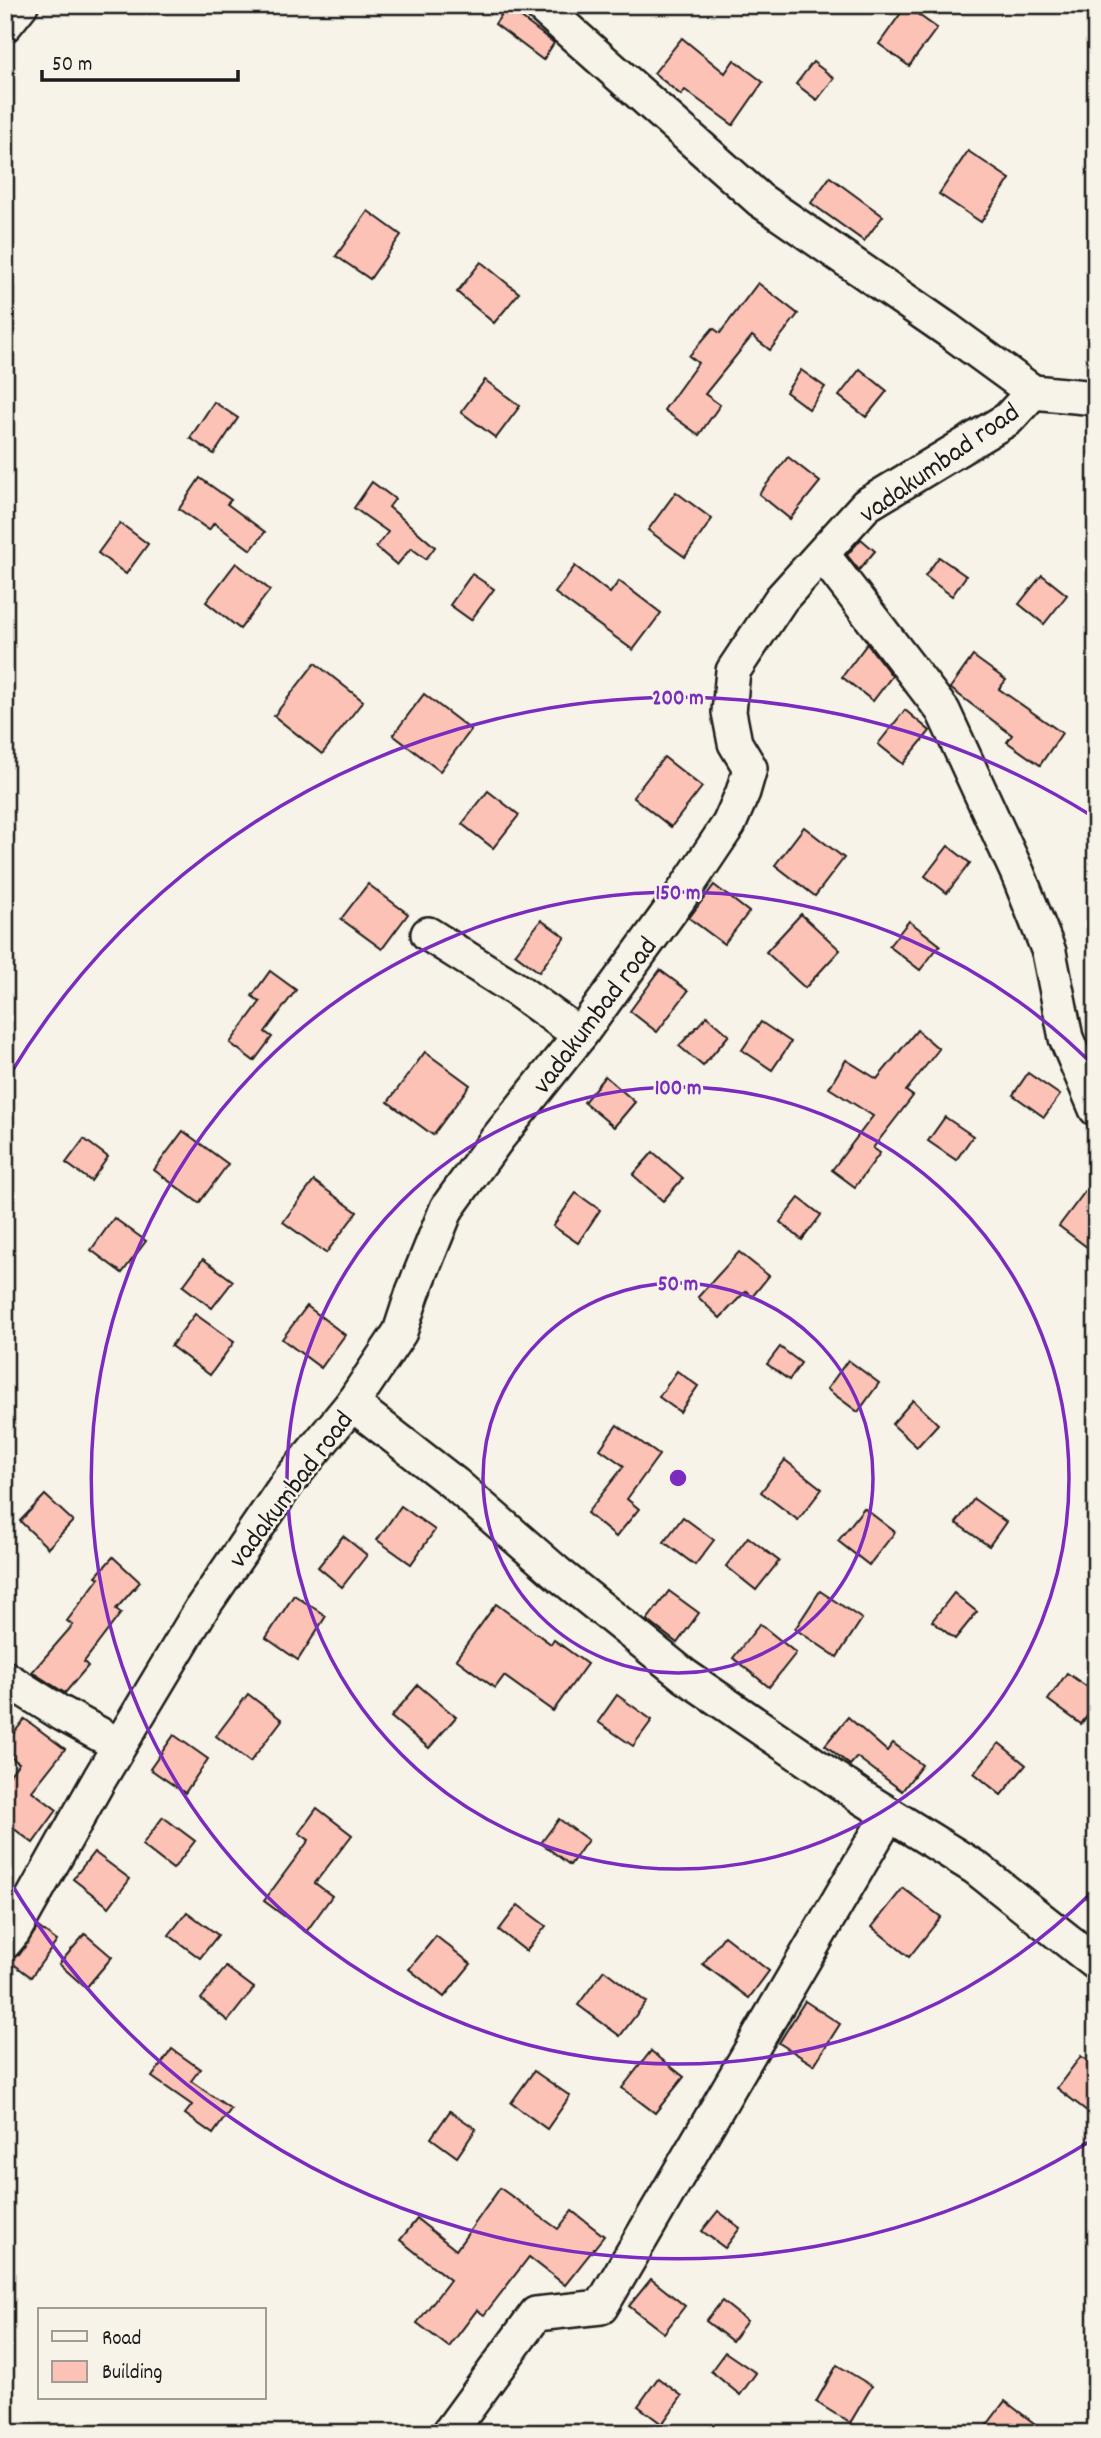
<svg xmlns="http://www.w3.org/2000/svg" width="1101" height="2438" viewBox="0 0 1101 2438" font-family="Dekko,sans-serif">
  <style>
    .building { fill: #fcc2b5; stroke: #1c1c1c; stroke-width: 2 }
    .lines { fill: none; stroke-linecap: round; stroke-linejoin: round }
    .minor-casing { stroke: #1c1c1c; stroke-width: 38 }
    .minor { stroke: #f7f3e8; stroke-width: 33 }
    .ring { fill: none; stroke: #7b2cbf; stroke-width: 3.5 }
    .labels { text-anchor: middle; stroke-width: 5; stroke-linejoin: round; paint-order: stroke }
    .street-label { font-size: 28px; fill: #1c1c1c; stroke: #f7f3e8 }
    .centre { fill: #7b2cbf; stroke: #f7f3e8; stroke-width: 3.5 }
    .ring-label { font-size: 21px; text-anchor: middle; font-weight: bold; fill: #7b2cbf; stroke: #f7f3e8; stroke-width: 5; stroke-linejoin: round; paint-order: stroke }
  </style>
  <rect width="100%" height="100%" fill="#f7f3e8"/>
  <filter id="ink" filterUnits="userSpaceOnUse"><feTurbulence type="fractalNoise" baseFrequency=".0143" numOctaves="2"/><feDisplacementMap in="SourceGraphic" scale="14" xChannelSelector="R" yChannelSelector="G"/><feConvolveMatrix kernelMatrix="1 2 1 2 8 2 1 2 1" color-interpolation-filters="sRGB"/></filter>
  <g filter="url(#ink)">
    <g class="building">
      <path d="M 906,6 L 937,28 L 909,66 L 879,44 Z"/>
      <path d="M 507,7 L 554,43 L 543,60 L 495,24 Z"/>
      <path d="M 682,38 L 725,73 L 734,60 L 763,82 L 733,125 L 685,90 L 681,95 L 654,73 Z"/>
      <path d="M 813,62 L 834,78 L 817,100 L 796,84 Z"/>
      <path d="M 968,151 L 1010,179 L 981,222 L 939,194 Z"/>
      <path d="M 830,177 L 883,216 L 864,241 L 811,203 Z"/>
      <path d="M 368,211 L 401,235 L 370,279 L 336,256 Z"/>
      <path d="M 481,262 L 519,293 L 494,323 L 457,292 Z"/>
      <path d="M 758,283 L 798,314 L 770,350 L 752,336 L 705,394 L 720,405 L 699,435 L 664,410 L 698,363 L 689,356 L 713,328 L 720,333 Z"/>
      <path d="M 860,369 L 887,391 L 866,417 L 839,396 Z"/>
      <path d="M 801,370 L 825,387 L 809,409 L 786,392 Z"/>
      <path d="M 485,380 L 520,406 L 496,438 L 461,412 Z"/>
      <path d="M 214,402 L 238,418 L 214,454 L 190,438 Z"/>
      <path d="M 788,457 L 820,482 L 790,519 L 759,494 Z"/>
      <path d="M 200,478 L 231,500 L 227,504 L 265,532 L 251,550 L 214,523 L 209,530 L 179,509 Z"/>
      <path d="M 372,482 L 395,499 L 389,507 L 435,547 L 426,559 L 411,548 L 397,565 L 376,547 L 388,532 L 354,508 Z"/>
      <path d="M 676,492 L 712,519 L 685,557 L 648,530 Z"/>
      <path d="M 120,523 L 148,544 L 126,574 L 98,553 Z"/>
      <path d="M 861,539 L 875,551 L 859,570 L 847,555 Z"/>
      <path d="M 939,557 L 966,576 L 952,596 L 925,576 Z"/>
      <path d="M 236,563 L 270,590 L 240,629 L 206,602 Z"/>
      <path d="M 575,566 L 610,593 L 619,581 L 661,613 L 633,650 L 555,593 Z"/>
      <path d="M 472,574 L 494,589 L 471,620 L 450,605 Z"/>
      <path d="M 1042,575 L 1067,595 L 1044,624 L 1019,604 Z"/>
      <path d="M 867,644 L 892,676 L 873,701 L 842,677 Z"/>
      <path d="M 973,656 L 1006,680 L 999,689 L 1062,733 L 1040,765 L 1007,742 L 1012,735 L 950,688 Z"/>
      <path d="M 315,663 L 363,701 L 322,754 L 274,716 Z"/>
      <path d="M 424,694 L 471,730 L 440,771 L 393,735 Z"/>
      <path d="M 905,710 L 930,731 L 903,764 L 878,744 Z"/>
      <path d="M 664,757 L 702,787 L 671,827 L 633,797 Z"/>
      <path d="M 488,791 L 519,815 L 493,848 L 462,824 Z"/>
      <path d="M 804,827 L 844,858 L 815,896 L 775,865 Z"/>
      <path d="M 948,846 L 970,863 L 947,893 L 925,876 Z"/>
      <path d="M 368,884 L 408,914 L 382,949 L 341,919 Z"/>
      <path d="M 714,885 L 749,912 L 724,944 L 689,918 Z"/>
      <path d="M 801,914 L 840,950 L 805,988 L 766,952 Z"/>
      <path d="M 541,920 L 565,937 L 539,972 L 515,954 Z"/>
      <path d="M 909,921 L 940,945 L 920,970 L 889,946 Z"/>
      <path d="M 660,970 L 688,991 L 657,1032 L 630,1011 Z"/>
      <path d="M 270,971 L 296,990 L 265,1032 L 272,1037 L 254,1061 L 230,1043 L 260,1002 L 252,996 Z"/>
      <path d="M 707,1016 L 729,1035 L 703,1066 L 679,1046 Z"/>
      <path d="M 761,1022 L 791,1042 L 772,1070 L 742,1050 Z"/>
      <path d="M 917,1030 L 939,1049 L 906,1091 L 913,1096 L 873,1148 L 880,1153 L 855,1187 L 832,1170 L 873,1116 L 829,1088 L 846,1060 L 877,1079 Z"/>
      <path d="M 425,1052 L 470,1085 L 433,1135 L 388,1102 Z"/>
      <path d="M 1028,1073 L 1060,1095 L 1044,1117 L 1013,1095 Z"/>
      <path d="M 605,1076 L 635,1102 L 614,1127 L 584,1102 Z"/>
      <path d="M 945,1117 L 973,1136 L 956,1160 L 928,1141 Z"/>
      <path d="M 183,1131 L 228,1164 L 199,1203 L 154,1170 Z"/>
      <path d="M 84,1139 L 108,1157 L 91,1181 L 66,1163 Z"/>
      <path d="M 653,1152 L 683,1178 L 663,1201 L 633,1175 Z"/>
      <path d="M 1096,1177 L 1096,1254 L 1059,1226 Z"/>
      <path d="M 314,1181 L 357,1212 L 326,1253 L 283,1222 Z"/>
      <path d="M 576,1193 L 600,1210 L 578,1243 L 553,1226 Z"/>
      <path d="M 799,1198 L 821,1215 L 802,1240 L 780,1222 Z"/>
      <path d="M 114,1218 L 146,1241 L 122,1273 L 91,1250 Z"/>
      <path d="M 739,1252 L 769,1276 L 752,1297 L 746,1291 L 720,1318 L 698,1297 Z"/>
      <path d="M 203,1259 L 233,1281 L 212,1308 L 183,1286 Z"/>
      <path d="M 307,1306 L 345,1335 L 321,1368 L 282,1339 Z"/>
      <path d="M 195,1314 L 234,1342 L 210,1375 L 171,1346 Z"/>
      <path d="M 780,1347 L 801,1363 L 789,1380 L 767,1364 Z"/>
      <path d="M 848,1360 L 879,1383 L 858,1412 L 827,1389 Z"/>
      <path d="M 677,1371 L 698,1386 L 680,1412 L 659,1397 Z"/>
      <path d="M 913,1400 L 938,1424 L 917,1447 L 892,1424 Z"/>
      <path d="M 617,1425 L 659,1455 L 627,1499 L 639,1509 L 616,1537 L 587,1513 L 624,1466 L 600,1449 Z"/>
      <path d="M 785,1460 L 822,1489 L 798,1520 L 761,1492 Z"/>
      <path d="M 45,1495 L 73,1521 L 48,1548 L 20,1521 Z"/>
      <path d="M 974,1499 L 1006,1522 L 989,1546 L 956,1523 Z"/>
      <path d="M 401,1506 L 435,1530 L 411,1564 L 377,1540 Z"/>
      <path d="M 864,1508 L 895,1532 L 869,1565 L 838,1541 Z"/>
      <path d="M 683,1517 L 714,1540 L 695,1565 L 664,1542 Z"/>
      <path d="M 343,1536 L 367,1555 L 342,1587 L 318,1567 Z"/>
      <path d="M 748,1537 L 779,1561 L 756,1590 L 726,1566 Z"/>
      <path d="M 113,1557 L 140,1582 L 116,1609 L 121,1613 L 84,1662 L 88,1666 L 65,1693 L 32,1672 L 73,1625 L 67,1621 L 99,1578 L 96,1576 Z"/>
      <path d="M 669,1591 L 699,1613 L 677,1643 L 647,1620 Z"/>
      <path d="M 820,1591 L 862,1619 L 837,1657 L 795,1629 Z"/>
      <path d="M 954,1593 L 977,1612 L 955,1639 L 932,1621 Z"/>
      <path d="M 294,1595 L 326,1616 L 298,1660 L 266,1638 Z"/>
      <path d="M 496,1604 L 551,1644 L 554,1640 L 587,1664 L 553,1711 L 504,1676 L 495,1688 L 456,1659 Z"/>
      <path d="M 760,1624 L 796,1653 L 769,1687 L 733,1658 Z"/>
      <path d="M 1067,1673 L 1096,1693 L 1096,1704 L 1081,1724 L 1048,1700 Z"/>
      <path d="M 418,1685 L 456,1717 L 429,1748 L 391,1717 Z"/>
      <path d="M 248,1694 L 282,1720 L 250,1762 L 216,1736 Z"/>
      <path d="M 617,1695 L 652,1720 L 633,1746 L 598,1722 Z"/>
      <path d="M 848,1717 L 887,1751 L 893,1743 L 922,1765 L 902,1791 L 857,1757 L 850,1765 L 825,1745 Z"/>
      <path d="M 25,1719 L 65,1749 L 32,1791 L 57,1810 L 33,1843 L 5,1822 L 5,1781 L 19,1763 L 5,1753 L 5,1744 Z"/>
      <path d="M 174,1735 L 208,1759 L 185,1793 L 150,1769 Z"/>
      <path d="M 999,1743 L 1026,1765 L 1001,1795 L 974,1773 Z"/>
      <path d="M 317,1808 L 352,1835 L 315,1883 L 332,1896 L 306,1932 L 264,1901 L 309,1840 L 299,1833 Z"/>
      <path d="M 163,1817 L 195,1841 L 173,1869 L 142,1845 Z"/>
      <path d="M 559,1819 L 588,1840 L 570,1865 L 541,1843 Z"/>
      <path d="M 94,1852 L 130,1879 L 109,1907 L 73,1879 Z"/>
      <path d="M 903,1888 L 941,1917 L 909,1957 L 872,1927 Z"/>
      <path d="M 518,1905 L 546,1926 L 526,1951 L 499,1930 Z"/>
      <path d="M 187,1912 L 218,1935 L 200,1958 L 169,1935 Z"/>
      <path d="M 38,1927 L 57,1941 L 31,1977 L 8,1960 L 20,1954 Z"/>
      <path d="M 85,1934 L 112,1957 L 86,1988 L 59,1964 Z"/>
      <path d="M 436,1936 L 471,1964 L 444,1997 L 409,1969 Z"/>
      <path d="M 724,1936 L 769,1971 L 749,1998 L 703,1964 Z"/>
      <path d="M 226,1967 L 254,1988 L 228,2021 L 201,1999 Z"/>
      <path d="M 604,1970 L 646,2002 L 620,2036 L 578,2005 Z"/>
      <path d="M 805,2001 L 840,2024 L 814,2065 L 779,2043 Z"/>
      <path d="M 172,2049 L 200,2069 L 191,2081 L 231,2109 L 213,2134 L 185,2114 L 192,2105 L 152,2077 Z"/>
      <path d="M 651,2051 L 684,2077 L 655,2113 L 622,2088 Z"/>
      <path d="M 1081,2056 L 1096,2068 L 1096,2118 L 1057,2088 Z"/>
      <path d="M 534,2071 L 570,2096 L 547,2129 L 511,2103 Z"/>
      <path d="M 450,2111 L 476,2129 L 457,2157 L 431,2138 Z"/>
      <path d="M 500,2188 L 558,2229 L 572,2211 L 604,2236 L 565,2285 L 529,2257 L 484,2315 L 477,2310 L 449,2347 L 417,2323 L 450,2280 L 400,2240 L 417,2219 L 456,2250 Z"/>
      <path d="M 718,2211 L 740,2228 L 725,2248 L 702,2231 Z"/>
      <path d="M 651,2279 L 685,2306 L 664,2333 L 629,2306 Z"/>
      <path d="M 722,2301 L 747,2321 L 732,2341 L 706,2321 Z"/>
      <path d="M 725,2352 L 756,2373 L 740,2395 L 711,2371 Z"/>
      <path d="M 837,2365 L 872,2386 L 850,2423 L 816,2402 Z"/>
      <path d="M 658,2378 L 682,2396 L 662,2424 L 638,2406 Z"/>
      <path d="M 1005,2401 L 1047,2433 L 981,2433 Z"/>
    </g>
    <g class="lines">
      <g class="minor-casing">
        <g id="minor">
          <path d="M 5,25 L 21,5"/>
          <path d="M 1033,392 L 1096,398"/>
          <path d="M 823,555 L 943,711 L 1018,874 L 1049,952 L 1066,1038 L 1096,1109"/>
          <path d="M 428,934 L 517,990 L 580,1035"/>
          <path d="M 352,1404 L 455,1484 L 556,1572 L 685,1676 L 863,1798 L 976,1868 L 1096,1963"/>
          <path d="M 5,1678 L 59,1712 L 119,1745"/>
          <path d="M 5,1942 L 14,1931 L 100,1778 L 202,1608 L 288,1482 L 352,1404 L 400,1332 L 413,1292 L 447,1208 L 497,1139 L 580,1035 L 678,900 L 729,824 L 743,792 L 750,768 L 735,743 L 729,712 L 733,671 L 781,599 L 866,505 L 1008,419 L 1033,392 L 948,330 L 760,200 L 540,5"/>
          <path d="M 449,2433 L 536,2314 L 601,2307 L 889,1814"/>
        </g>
      </g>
      <use href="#minor" class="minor"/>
    </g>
  </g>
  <g class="ring">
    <circle cx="678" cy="1478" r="195"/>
    <circle cx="678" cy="1478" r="391"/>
    <path d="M1092 1892A586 586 0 1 1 1092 1064"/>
    <path d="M1092 2140A781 781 0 0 1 9 1880M9 1076A781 781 0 0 1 1092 816"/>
  </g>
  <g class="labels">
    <g class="street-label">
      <text transform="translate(938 461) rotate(-35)" y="10">vadakumbad road</text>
      <text transform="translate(593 1014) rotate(-53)" y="10">vadakumbad road</text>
      <text transform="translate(289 1488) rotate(-53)" y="10">vadakumbad road</text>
    </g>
  </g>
  <circle cx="678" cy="1478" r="10" class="centre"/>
  <g class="ring-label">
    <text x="678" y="704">200 m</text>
    <text x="678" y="899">150 m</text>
    <text x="678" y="1094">100 m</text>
    <text x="678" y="1290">50 m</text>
  </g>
  <rect width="1101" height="2438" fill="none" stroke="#f7f3e8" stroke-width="28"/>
  <rect x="14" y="14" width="1073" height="2410" fill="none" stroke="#1c1c1c" stroke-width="2.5" filter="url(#ink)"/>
  <rect x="38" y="2308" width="228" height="91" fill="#f7f3e8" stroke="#9f9d96" stroke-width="2"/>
  <rect x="52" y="2331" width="35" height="10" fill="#f7f3e8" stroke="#9f9d96" stroke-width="2"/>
  <text x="102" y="2344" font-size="21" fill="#1c1c1c">Road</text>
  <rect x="52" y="2361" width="35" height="21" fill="#fcc2b5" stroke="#9f9d96" stroke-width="2"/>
  <text x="102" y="2378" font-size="21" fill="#1c1c1c">Building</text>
  <path d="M42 70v10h196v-10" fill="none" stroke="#1c1c1c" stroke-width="3.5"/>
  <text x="52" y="70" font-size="21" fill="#1c1c1c" stroke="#f7f3e8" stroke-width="5" paint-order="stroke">50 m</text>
</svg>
